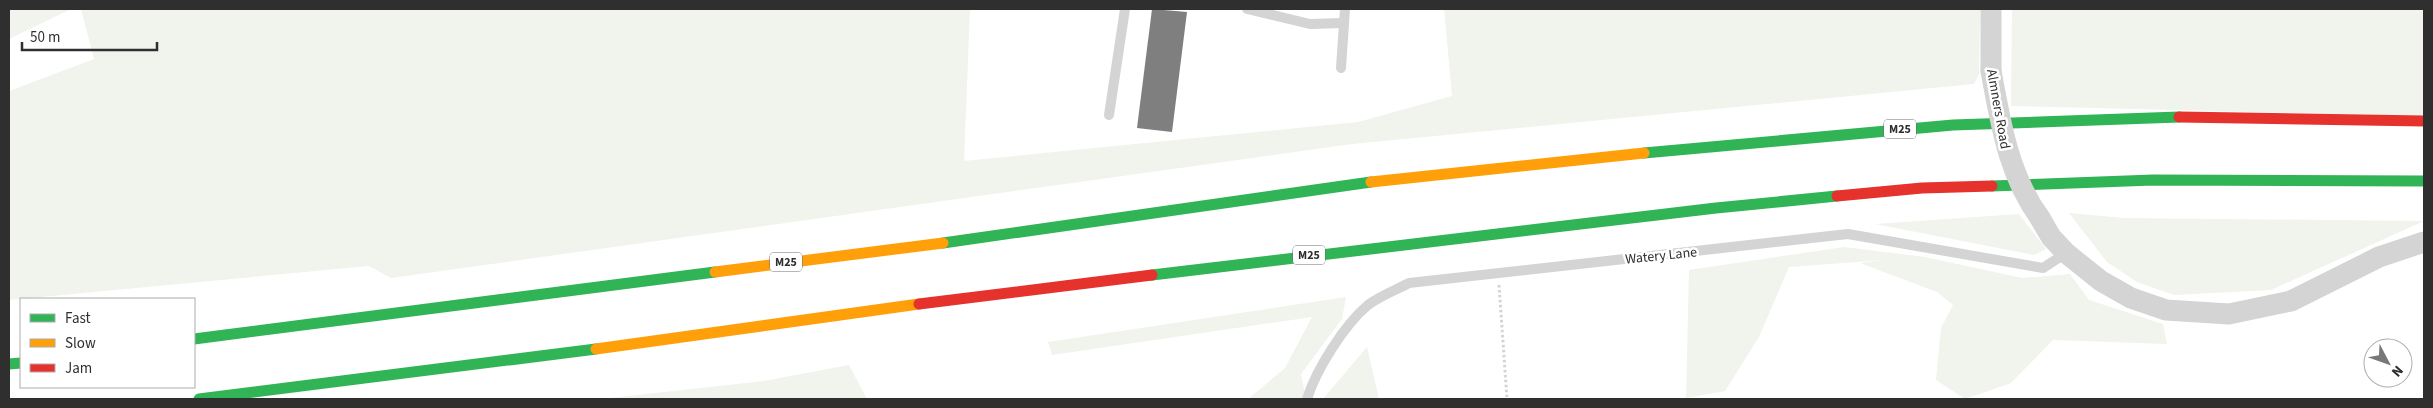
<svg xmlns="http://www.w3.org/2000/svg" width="2433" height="408" viewBox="0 0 2433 408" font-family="'Source Sans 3',sans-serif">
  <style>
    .green { fill: #f0f4ec }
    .building { fill: #7f7f7f }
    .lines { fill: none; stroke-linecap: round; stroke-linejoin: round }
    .path { stroke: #d4d4d4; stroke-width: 3; stroke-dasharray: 2.5 2.5; stroke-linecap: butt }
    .lane { stroke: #d4d4d4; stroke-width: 10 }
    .street { stroke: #d4d4d4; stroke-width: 21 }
    .fast { stroke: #30b455; stroke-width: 11 }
    .slow { stroke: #ff9f0a; stroke-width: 11 }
    .jam { stroke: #e5322d; stroke-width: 11 }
    .street-bridge { stroke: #d4d4d4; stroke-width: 21 }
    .labels { text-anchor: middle; stroke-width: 5; stroke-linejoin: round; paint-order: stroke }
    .shield { fill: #fff; stroke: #6d6d6d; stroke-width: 1 }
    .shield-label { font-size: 12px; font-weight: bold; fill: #2f2f2f }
    .street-label { font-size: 14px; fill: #2f2f2f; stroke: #fff }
  </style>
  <rect width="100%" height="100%" fill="#fff"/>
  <g class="green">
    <path d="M 9,9 L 71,9 L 9,39 Z"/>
    <path d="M 81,9 L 970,9 L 964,161 L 1358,122 L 1452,96 L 1444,9 L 1980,9 L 1979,74 L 1974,84 L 1352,144 L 391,278 L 369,266 L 9,300 L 9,91 L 94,59 Z"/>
    <path d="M 2012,9 L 2424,9 L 2424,116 L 2011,106 Z"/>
    <path d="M 2069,213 L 2124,218 L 2424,221 L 2271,290 L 2174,295 L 2137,282 L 2107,262 Z"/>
    <path d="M 2019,214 L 2046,249 L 2034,255 L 1875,224 Z"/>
    <path d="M 1844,247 L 1925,257 L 2022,278 L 2070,274 L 2089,300 L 2163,324 L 2167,344 L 2053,340 L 2011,383 L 1965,399 L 1936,380 L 1941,328 L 1953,305 L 1937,292 L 1860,263 L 1884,260 L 1789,267 L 1759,337 L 1725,391 L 1686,398 L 1689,270 Z"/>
    <path d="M 1346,297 L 1342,319 L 1301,374 L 1306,399 L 1248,399 L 1285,368 L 1312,317 L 1052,355 L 1048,342 Z"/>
    <path d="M 1367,347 L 1379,399 L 1323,399 Z"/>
    <path d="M 849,365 L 867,399 L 601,399 L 764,381 Z"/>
  </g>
  <path class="building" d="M 1152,9 L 1187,12 L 1172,132 L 1137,128 Z"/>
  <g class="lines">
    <path class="path" d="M 1499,285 L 1507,399"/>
    <g class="lane">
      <path d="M 1247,9 L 1310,24 L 1344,23"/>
      <path d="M 1341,68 L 1345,9"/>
      <path d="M 1109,115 L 1125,9"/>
      <path d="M 1307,399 C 1316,370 1344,325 1368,305 C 1380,296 1396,290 1409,283 L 1848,234 L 2043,268 L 2066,253"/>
    </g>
    <g class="street">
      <path d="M 1991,71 L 1991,9"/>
      <path d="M 2040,218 L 2051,237 L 2066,253 L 2101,281 L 2131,298 L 2166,310 L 2229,314 L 2291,301 L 2379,257 L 2424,242"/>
    </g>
    <g class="fast">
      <path d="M 1644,153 L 1953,125 L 2179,117"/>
      <path d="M 1992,186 L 2153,180 L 2424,181"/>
      <path d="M 943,243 L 1371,182"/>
      <path d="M 1152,275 L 1716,208 L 1837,196"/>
      <path d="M 194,339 L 715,272"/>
      <path d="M 9,364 L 21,363"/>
      <path d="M 199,399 L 596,349"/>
    </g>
    <g class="slow">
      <path d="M 1371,182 L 1644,153"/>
      <path d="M 715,272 L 943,243"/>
      <path d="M 596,349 L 919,304"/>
    </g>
    <g class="jam">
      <path d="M 2179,117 L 2424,121"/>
      <path d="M 1837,196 L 1922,188 L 1992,186"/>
      <path d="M 919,304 L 1152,275"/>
    </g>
    <path class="street-bridge" d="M 1991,71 C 2001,124 2008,174 2040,218"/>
  </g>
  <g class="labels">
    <g class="shield">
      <rect x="1884" y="119.5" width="32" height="19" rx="4"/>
      <rect x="1293" y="245.5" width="32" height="19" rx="4"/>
      <rect x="770" y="252.5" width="32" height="19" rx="4"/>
    </g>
    <g class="shield-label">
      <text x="1900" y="133">M25</text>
      <text x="1309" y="259">M25</text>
      <text x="786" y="266">M25</text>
    </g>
    <g class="street-label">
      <text transform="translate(1999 109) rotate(80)" y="5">Almners Road</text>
      <text transform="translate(1661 255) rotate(-6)" y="5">Watery Lane</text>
    </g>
  </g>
  <rect width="2433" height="408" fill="none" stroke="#2f2f2f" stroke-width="20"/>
  <rect x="20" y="298" width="175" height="90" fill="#ffffff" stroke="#acacac"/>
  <rect x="30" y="314" width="25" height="8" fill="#30b455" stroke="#acacac"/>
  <text x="65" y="323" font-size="15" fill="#2f2f2f">Fast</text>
  <rect x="30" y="339" width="25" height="8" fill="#ff9f0a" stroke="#acacac"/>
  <text x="65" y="348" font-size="15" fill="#2f2f2f">Slow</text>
  <rect x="30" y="364" width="25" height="8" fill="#e5322d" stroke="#acacac"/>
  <text x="65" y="373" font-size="15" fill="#2f2f2f">Jam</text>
  <g transform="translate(2388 363) rotate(131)"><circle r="24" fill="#ffffff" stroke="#acacac"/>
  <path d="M0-4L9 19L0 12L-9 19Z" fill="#787878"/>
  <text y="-8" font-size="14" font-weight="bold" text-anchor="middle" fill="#2f2f2f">N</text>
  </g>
  <path d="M22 42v8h135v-8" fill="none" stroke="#2f2f2f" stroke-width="2.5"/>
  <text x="30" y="42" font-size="15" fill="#2f2f2f" stroke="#ffffff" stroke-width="4" paint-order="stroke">50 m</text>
</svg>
